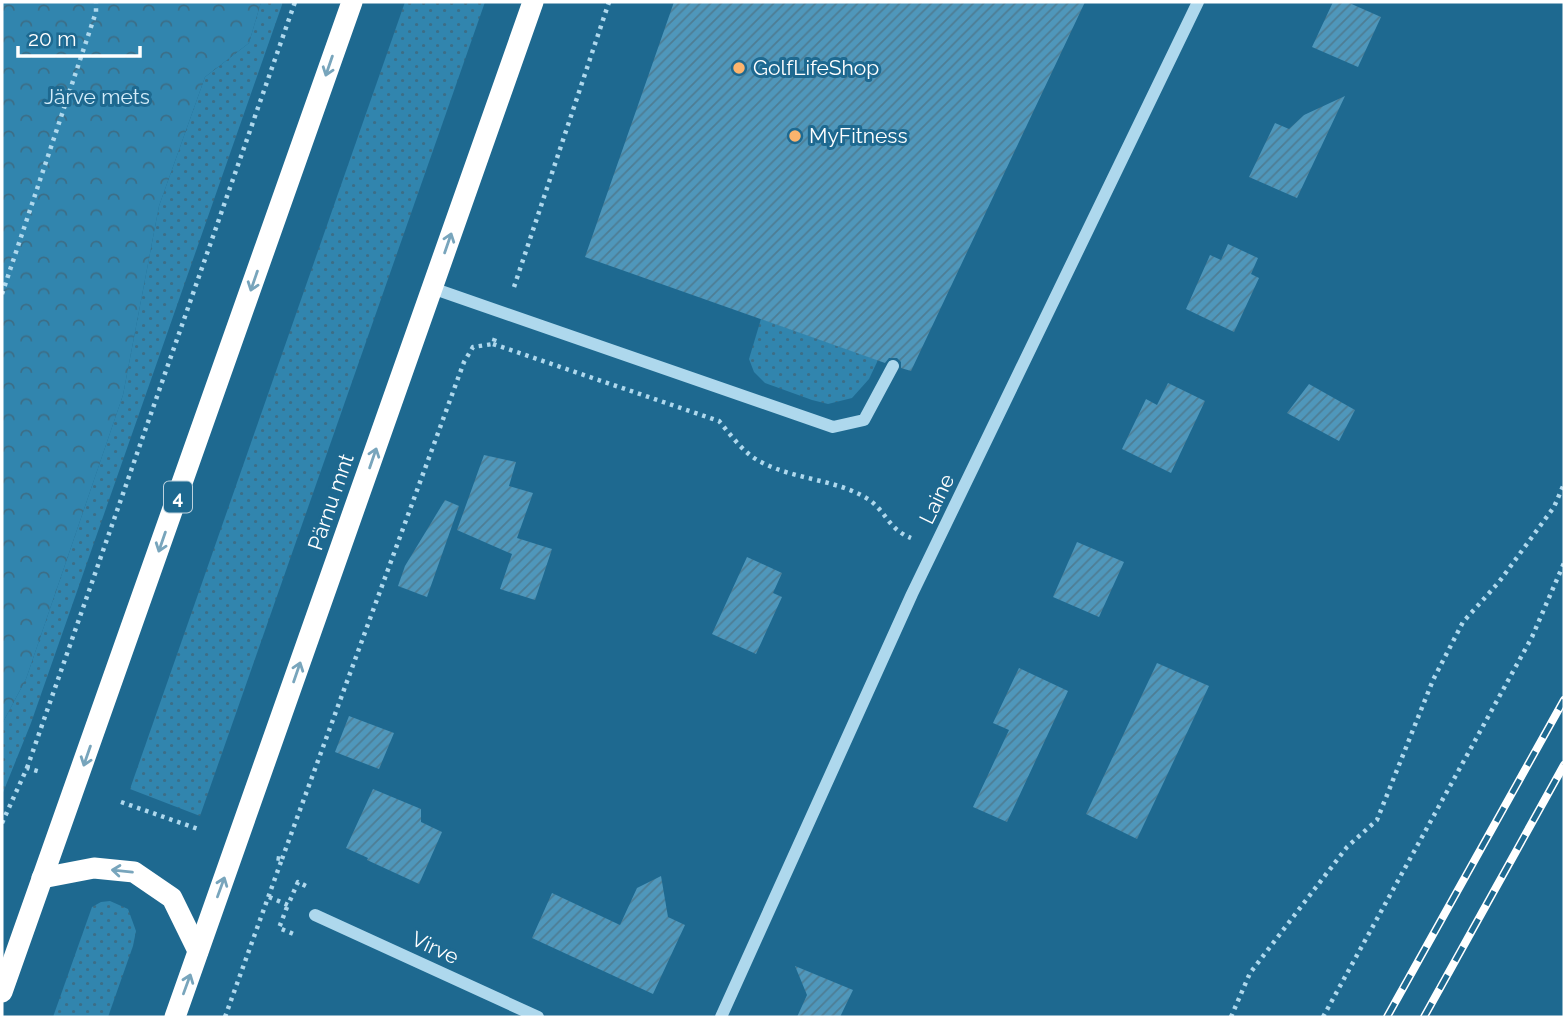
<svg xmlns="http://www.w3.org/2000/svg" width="1566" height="1019" viewBox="0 0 1566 1019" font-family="Raleway,sans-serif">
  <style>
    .grass { fill: url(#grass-dots) }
    .forest { fill: url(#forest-crowns) }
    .building { fill: url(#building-hatch) }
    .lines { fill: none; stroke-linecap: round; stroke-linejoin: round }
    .path { stroke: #aed8ed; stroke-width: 4.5; stroke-dasharray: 3.5 5; stroke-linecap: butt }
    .minor { stroke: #aed8ed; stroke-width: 12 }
    .highway { stroke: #fff; stroke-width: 21 }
    .rail-casing { stroke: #fff; stroke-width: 8 }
    .rail { stroke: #1e6990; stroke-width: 5; stroke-dasharray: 16; stroke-linecap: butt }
    .oneway { stroke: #78a5bc }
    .poi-dot { fill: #fcb46d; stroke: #1e6990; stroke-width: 2.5 }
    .labels { text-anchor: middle; stroke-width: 6; stroke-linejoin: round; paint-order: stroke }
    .shield { fill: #1e6990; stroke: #bcd2de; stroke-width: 2 }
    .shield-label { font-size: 19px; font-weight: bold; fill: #fff }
    .poi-label { font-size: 21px; fill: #fff; stroke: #1e6990; text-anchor: start }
    .park-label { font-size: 21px; fill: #d4edfa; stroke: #1e6990 }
    .street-label { font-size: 21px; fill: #fff; stroke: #1e6990 }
  </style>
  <defs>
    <pattern id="grass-dots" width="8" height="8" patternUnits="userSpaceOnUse" patternTransform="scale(1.75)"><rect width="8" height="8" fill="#3185ae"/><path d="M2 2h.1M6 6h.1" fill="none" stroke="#3c6e87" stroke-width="1.8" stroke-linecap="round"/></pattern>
    <pattern id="forest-crowns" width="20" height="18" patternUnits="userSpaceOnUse" patternTransform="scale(1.75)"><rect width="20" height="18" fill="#3185ae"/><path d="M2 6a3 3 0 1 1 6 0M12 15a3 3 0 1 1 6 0" fill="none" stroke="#3c6e87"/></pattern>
    <pattern id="building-hatch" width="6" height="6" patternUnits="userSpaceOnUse" patternTransform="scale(1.75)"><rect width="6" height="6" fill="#4f97bb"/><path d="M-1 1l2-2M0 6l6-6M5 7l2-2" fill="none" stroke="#4e7d94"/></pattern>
  </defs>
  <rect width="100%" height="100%" fill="#1e6990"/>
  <g class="grass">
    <path d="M 261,2 L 283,2 L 31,723 L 2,795 L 2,724 L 26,679 L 123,395 L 159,206 L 205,77 L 249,43 Z"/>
    <path d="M 405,2 L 485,2 L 200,816 L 130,789 Z"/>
    <path d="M 761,319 L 878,360 L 869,379 L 852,398 L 828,404 L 812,400 L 765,383 L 754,372 L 749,359 Z"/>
    <path d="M 110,901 L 128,909 L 136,931 L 133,946 L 108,1017 L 53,1017 L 92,907 L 101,902 Z"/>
  </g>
  <path class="forest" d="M 2,2 L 261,2 L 249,43 L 205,77 L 159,206 L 123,395 L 26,679 L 2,724 Z"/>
  <g class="building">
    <path d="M 674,2 L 1085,2 L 911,371 L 901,368 L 901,362 L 897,358 L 889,358 L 885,363 L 585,257 Z"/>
    <path d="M 1333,2 L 1347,2 L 1381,17 L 1358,67 L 1312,47 Z"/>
    <path d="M 1345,96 L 1297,198 L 1249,177 L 1275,123 L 1289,129 L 1304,115 Z"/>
    <path d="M 1228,244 L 1258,258 L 1251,274 L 1259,278 L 1234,332 L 1186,309 L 1210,255 L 1221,260 Z"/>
    <path d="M 1168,383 L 1205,401 L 1171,473 L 1122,449 L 1146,399 L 1157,405 Z"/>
    <path d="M 1309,384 L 1355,410 L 1339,441 L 1287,413 Z"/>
    <path d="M 484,455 L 516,462 L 509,486 L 533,493 L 517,538 L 552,549 L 535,600 L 500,589 L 512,554 L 457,530 Z"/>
    <path d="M 445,500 L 459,506 L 427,597 L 398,586 L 405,566 Z"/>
    <path d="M 1077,542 L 1124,562 L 1099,617 L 1053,597 Z"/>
    <path d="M 747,557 L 782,573 L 773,593 L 782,597 L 756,654 L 712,634 Z"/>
    <path d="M 1157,663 L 1209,686 L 1137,839 L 1086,814 Z"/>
    <path d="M 1019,668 L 1068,691 L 1007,822 L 973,807 L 1009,730 L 993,723 Z"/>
    <path d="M 349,716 L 394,733 L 379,769 L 335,752 Z"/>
    <path d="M 373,789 L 421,809 L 421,822 L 442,832 L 419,884 L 367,860 L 368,858 L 346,848 Z"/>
    <path d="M 661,876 L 668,917 L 685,925 L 653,994 L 532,938 L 552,893 L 620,925 L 637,888 Z"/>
    <path d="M 795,966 L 853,990 L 840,1017 L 797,1017 L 807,995 Z"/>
  </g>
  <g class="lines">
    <g class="path">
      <path d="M 514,287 L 609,2"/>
      <path d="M 2,294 L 96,12 L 96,2"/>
      <path d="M 493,344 L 719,421 C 731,435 744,454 761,462 C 795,480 836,479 868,499 C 886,511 888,529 911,538"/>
      <path d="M 27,768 L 295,2"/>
      <path d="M 121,802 L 201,830"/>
      <path d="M 2,823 L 27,768 L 41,772"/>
      <path d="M 282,859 L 464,362 L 473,347 L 493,344 L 495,338"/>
      <path d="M 269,897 L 288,905 L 298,882 L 310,888"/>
      <path d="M 287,907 L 279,928 L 296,935"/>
      <path d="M 225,1017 L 282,859 L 275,858"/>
      <path d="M 1231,1017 L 1250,973 L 1347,847 L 1377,820 L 1433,680 L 1463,622 L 1499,582 L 1554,507 L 1564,484"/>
      <path d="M 1323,1017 L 1532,637 L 1564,563"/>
    </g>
    <g class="minor">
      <path d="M 432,288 L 833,427 L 864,420 L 893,366"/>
      <path d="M 315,915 L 538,1017"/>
      <path d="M 721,1017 L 912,594 L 1198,2"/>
    </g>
    <g class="highway">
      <path d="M 42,878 L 94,868 L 134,872 L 172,898 L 198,951"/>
      <path d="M 2,992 L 352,2"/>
      <path d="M 175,1017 L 533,2"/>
    </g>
    <g class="rail-casing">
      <g id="rail">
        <path d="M 1387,1017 L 1564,700"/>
        <path d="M 1424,1017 L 1564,765"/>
      </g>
    </g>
    <use href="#rail" class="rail"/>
  </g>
  <defs><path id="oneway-shaft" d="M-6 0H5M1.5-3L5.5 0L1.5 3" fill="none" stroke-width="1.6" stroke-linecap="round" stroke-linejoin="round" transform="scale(1.75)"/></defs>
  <g class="oneway">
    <use href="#oneway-shaft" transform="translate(329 66) rotate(109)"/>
    <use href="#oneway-shaft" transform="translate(448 243) rotate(-71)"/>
    <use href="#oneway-shaft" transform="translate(254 281) rotate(109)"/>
    <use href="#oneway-shaft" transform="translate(373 458) rotate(-71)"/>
    <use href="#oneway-shaft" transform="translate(162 542) rotate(109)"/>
    <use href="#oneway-shaft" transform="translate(297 672) rotate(-71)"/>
    <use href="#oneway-shaft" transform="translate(87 756) rotate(109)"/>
    <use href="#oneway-shaft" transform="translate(122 871) rotate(-174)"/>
    <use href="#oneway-shaft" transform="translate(221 887) rotate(-70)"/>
    <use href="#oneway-shaft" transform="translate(187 984) rotate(-70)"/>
  </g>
  <g class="poi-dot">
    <circle cx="739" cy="68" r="7"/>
    <circle cx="795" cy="136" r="7"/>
  </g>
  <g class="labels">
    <rect class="shield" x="164" y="481.5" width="28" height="31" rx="5"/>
    <g class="shield-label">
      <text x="178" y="504">4</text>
    </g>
    <g class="poi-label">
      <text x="753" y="75">GolfLifeShop</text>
      <text x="809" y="143">MyFitness</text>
    </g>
    <g class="park-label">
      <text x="97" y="104">Järve mets</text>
    </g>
    <g class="street-label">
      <text transform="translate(937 499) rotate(-64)" y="7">Laine</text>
      <text transform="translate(331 502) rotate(-71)" y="7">Pärnu mnt</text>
      <text transform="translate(435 948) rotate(25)" y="7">Virve</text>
    </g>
  </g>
  <rect width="1566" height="1019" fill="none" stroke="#ffffff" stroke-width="7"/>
  <path d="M18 46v10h122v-10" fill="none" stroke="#ffffff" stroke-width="3.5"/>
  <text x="28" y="46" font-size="21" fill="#ffffff" stroke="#1e6990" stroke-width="5" paint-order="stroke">20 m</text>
</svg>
